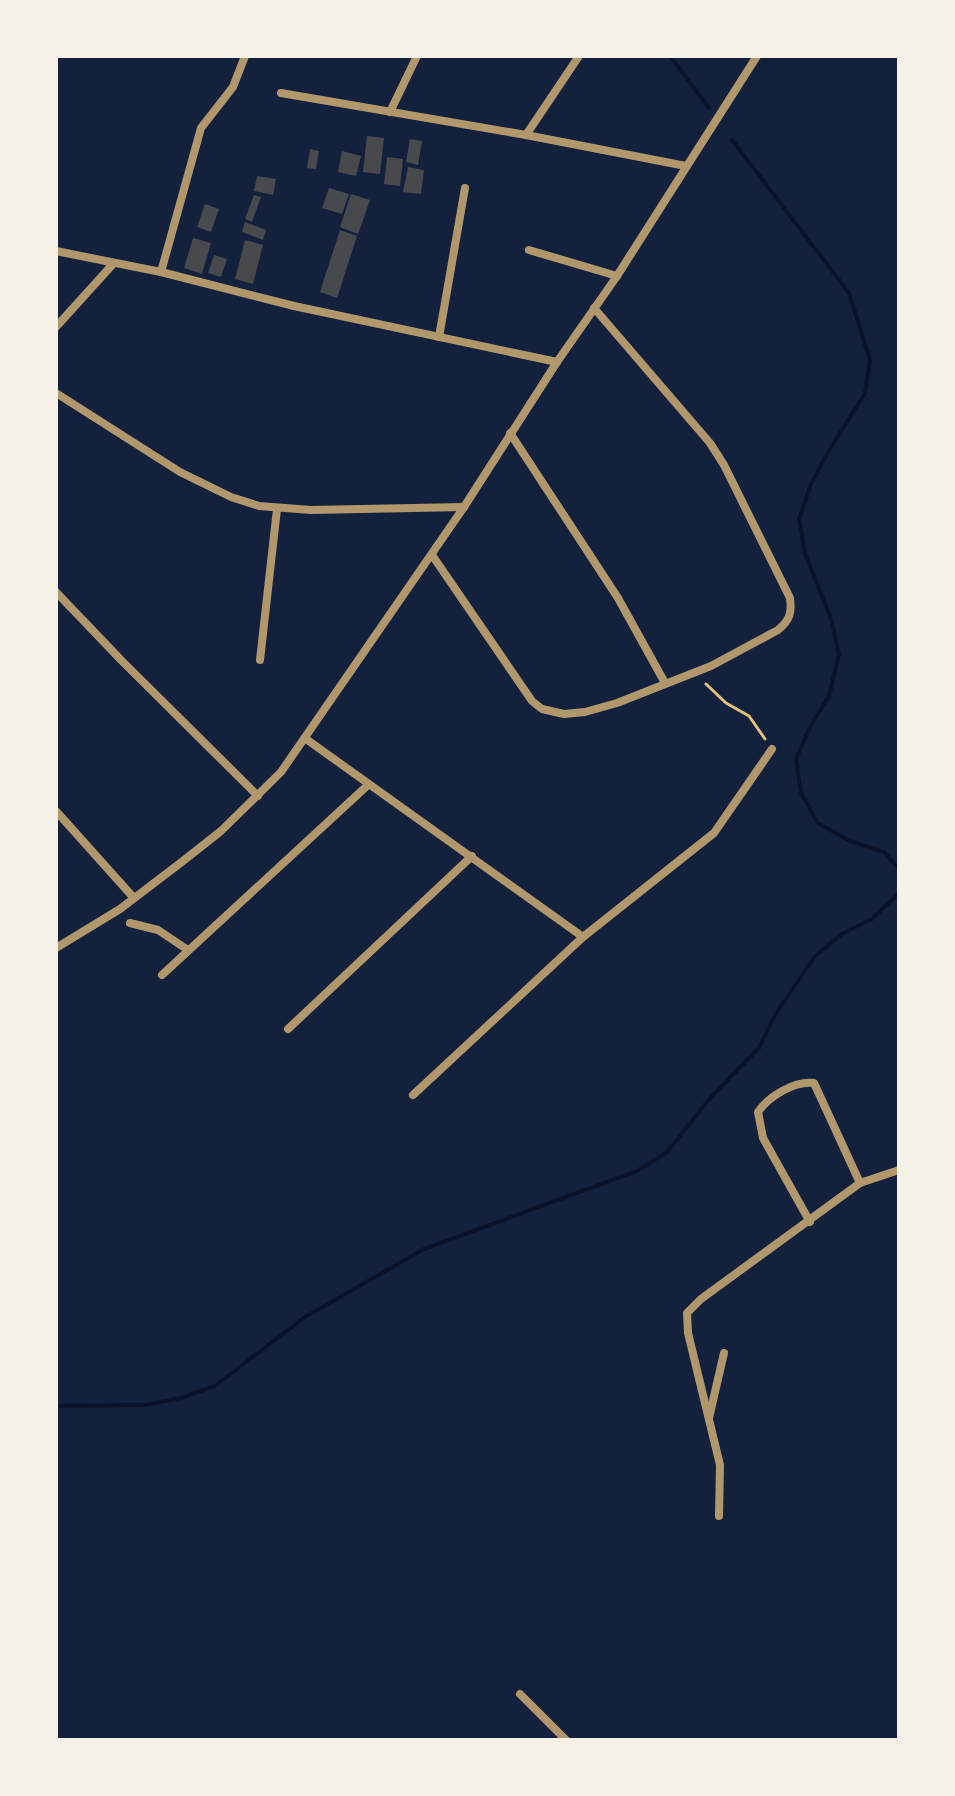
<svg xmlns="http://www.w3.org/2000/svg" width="955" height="1796" viewBox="0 0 955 1796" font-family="'Asap Condensed',sans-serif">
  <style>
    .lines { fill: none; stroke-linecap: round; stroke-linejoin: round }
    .stream { stroke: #0b132b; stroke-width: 4 }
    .building { fill: #48494c }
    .path { stroke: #e5c07b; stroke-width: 3 }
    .minor { stroke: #b1986c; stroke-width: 8 }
  </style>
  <rect width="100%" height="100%" fill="#14213d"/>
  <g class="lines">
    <g class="stream">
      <path d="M 670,56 L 709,108"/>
      <path d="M 732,140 L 849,293 L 870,360 L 865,393 L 827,454 L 811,484 L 799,519 L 805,553 L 831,619 L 839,655 L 829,696 L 810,727 L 796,759 L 801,793 L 818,823 L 850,841 L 884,852 L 899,869"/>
      <path d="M 56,1406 L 144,1405 L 181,1398 L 215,1386 L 305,1317 L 424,1249 L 637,1171 L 667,1152 L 710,1098 L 759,1048 L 775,1015 L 815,956 L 842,934 L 872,919 L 899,893"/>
    </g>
  </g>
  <g class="building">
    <path d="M 367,136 L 384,138 L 380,174 L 363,172 Z"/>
    <path d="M 410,139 L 422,141 L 418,165 L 406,162 Z"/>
    <path d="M 310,149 L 319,151 L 316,169 L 307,168 Z"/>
    <path d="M 342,151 L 361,156 L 356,176 L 338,172 Z"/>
    <path d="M 387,157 L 403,159 L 400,186 L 384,184 Z"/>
    <path d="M 408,167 L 424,170 L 421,194 L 403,192 Z"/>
    <path d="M 257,176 L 276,179 L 273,195 L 254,191 Z"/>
    <path d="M 329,188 L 349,194 L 342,214 L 322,208 Z"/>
    <path d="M 351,194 L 370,200 L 358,234 L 340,227 Z"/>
    <path d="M 254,195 L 261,197 L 252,222 L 245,219 Z"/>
    <path d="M 205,204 L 219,209 L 211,232 L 197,227 Z"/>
    <path d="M 245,222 L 266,230 L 263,240 L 242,232 Z"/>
    <path d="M 340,230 L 357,236 L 337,298 L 320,292 Z"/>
    <path d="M 193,238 L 211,243 L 202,274 L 184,268 Z"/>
    <path d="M 245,240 L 263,245 L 253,284 L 235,279 Z"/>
    <path d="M 214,255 L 227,259 L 221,277 L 208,273 Z"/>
  </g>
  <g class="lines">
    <path class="path" d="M 706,684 L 726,703 L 749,716 L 765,739"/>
    <g class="minor">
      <path d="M 281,93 L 526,135 L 686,166"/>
      <path d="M 390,112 L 417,56"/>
      <path d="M 526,135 L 579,56"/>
      <path d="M 529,250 L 617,276"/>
      <path d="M 56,251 L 161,272 L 294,306 L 557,362"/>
      <path d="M 161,272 L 201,128 L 233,87 L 245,56"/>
      <path d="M 56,327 L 113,264"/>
      <path d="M 439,337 L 465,188"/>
      <path d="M 56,393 L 180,472 L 231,497 L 259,506 L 311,510 L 464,507"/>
      <path d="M 510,433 L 618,598 L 665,683"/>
      <path d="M 432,555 L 532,701 L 542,709 L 564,714 L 585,712 L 617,703 L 711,666 L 778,630 C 790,620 792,613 790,598 L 724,465 L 710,443 L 594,308"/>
      <path d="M 56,592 L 122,661 L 258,796"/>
      <path d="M 260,660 L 277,509"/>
      <path d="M 306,739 L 583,937"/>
      <path d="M 56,811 L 133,897"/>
      <path d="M 130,923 L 158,930 L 188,950"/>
      <path d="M 56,948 L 120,909 L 183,861 L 221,831 L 281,772 L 464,507 L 557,362 L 617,276 L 757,56"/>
      <path d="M 162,975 L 368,785"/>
      <path d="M 288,1029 L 472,856"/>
      <path d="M 413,1095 L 583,937 L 714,833 L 772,749"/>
      <path d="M 810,1222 L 763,1138 L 758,1112 C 769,1096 794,1081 814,1083 L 860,1183"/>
      <path d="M 709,1418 L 724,1353"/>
      <path d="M 719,1516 L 720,1465 L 688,1333 L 687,1313 L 701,1299 L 860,1183 L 899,1170"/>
      <path d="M 520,1694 L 566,1740"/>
    </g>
  </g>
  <rect width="955" height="1796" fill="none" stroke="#f6f1e7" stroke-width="116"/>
</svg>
